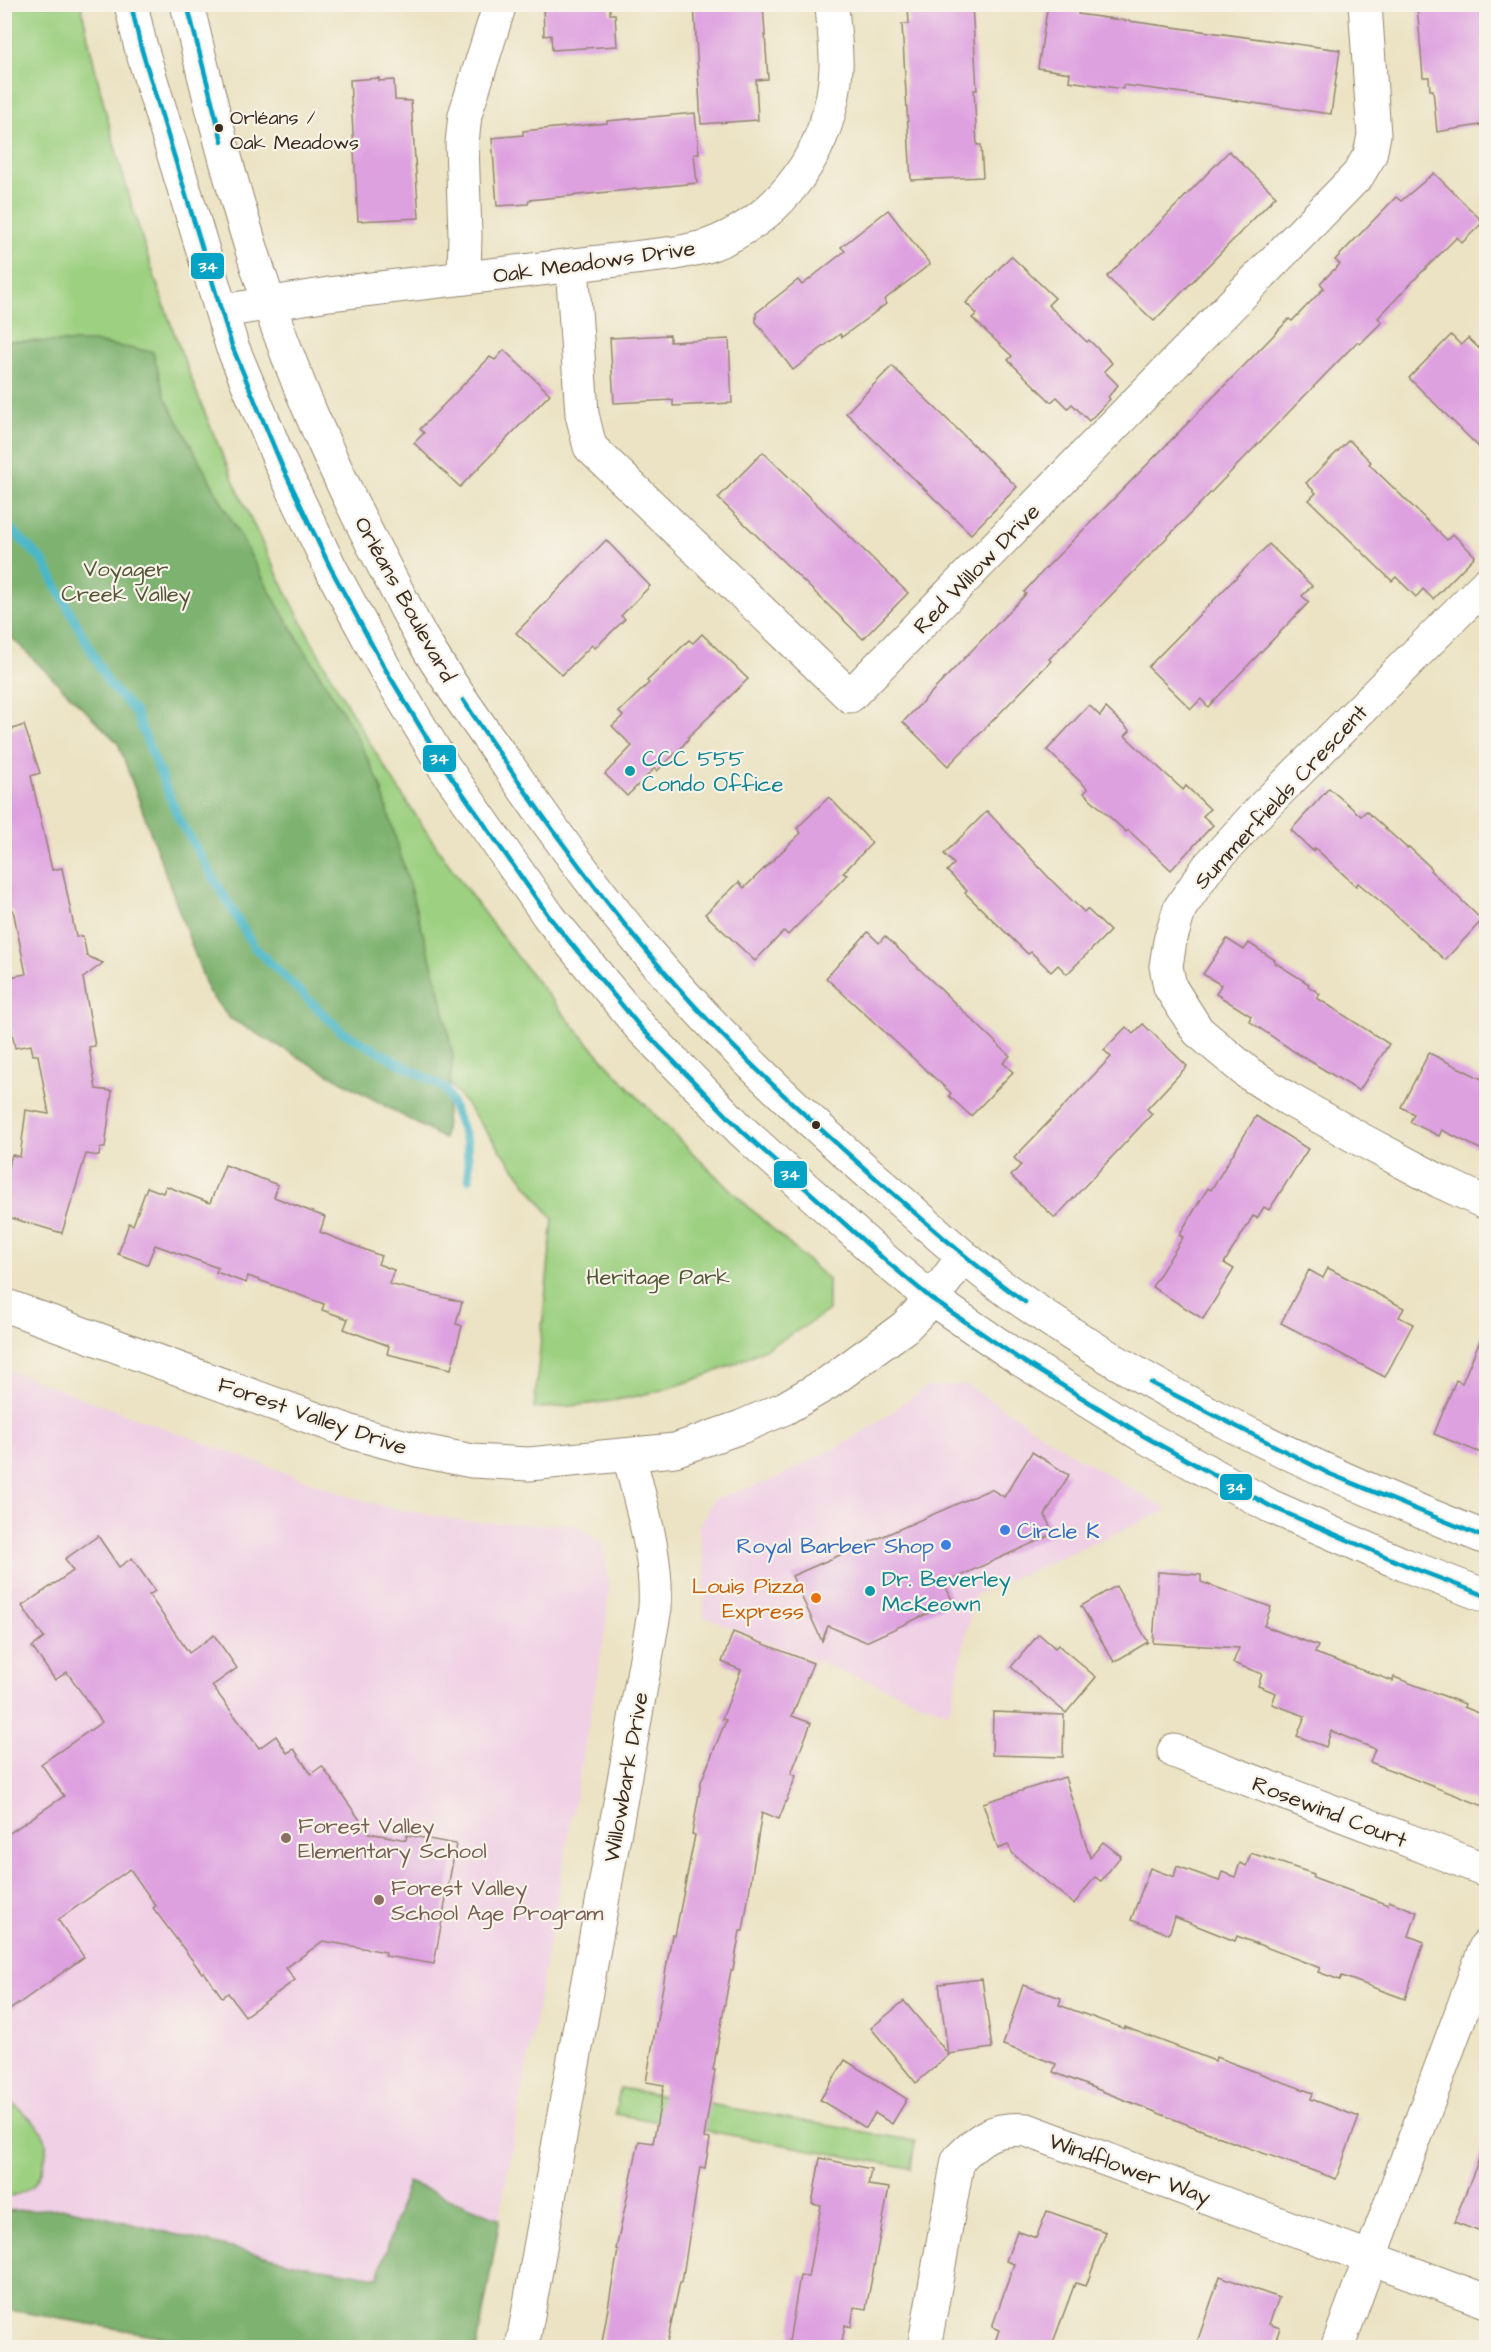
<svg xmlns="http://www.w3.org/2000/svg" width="1491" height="2352" viewBox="0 0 1491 2352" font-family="'Architects Daughter',sans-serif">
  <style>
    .built { fill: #f0d0e5 }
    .green { fill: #9dd081; stroke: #6c7d50; stroke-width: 1.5 }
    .forest { fill: #7eb26f; stroke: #5c6e46; stroke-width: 1.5 }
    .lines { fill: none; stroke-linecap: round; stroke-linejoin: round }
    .stream { stroke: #4bb7c7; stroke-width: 9 }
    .building { fill: #dea1e0 }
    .minor-casing { stroke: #938670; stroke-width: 35 }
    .tertiary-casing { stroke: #938670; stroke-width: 35 }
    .secondary-casing { stroke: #938670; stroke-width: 35 }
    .minor { stroke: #fff; stroke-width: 33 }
    .tertiary { stroke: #fff; stroke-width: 33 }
    .secondary { stroke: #fff; stroke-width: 33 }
    .bus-1-casing { stroke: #f7f3e8; stroke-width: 9 }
    .bus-1 { stroke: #03a3c5; stroke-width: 4.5 }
    .bus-dot { fill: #3b2a1e; stroke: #f7f3e8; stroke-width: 2 }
    .culture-dot { fill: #0f9aa8; stroke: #f7f3e8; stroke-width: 2 }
    .shop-dot { fill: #3f7fe0; stroke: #f7f3e8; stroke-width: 2 }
    .food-dot { fill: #e8710a; stroke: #f7f3e8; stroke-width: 2 }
    .education-dot { fill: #8d6e63; stroke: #f7f3e8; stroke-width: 2 }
    .labels { text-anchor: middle; stroke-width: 4.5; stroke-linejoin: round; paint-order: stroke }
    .bus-label { font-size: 20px; fill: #3b2a1e; stroke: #f7f3e8; text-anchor: start }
    .street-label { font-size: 22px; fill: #3b2a1e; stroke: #f7f3e8 }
    .park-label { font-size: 22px; fill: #545437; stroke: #f7f3e8 }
    .culture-label { font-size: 22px; fill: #0d838f; stroke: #f7f3e8; text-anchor: start }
    .shop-label { font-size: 22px; fill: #366cbe; stroke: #f7f3e8; text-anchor: start }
    .food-label { font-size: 22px; fill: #c56008; stroke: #f7f3e8; text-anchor: end }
    .education-label { font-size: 22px; fill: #785e54; stroke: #f7f3e8; text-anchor: start }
    .line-badge { stroke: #f7f3e8; stroke-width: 2 }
    .badge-label { font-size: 16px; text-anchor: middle; font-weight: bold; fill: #fff }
  </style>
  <rect width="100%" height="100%" fill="#f7f3e8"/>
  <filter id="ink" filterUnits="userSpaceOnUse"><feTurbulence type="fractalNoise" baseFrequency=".0167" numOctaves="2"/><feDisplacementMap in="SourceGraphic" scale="12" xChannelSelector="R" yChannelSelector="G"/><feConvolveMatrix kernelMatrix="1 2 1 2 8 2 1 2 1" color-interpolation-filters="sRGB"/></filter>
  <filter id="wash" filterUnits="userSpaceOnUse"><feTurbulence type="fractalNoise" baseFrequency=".008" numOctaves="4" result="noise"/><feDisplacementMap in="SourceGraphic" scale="24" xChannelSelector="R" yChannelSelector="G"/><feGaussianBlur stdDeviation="1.35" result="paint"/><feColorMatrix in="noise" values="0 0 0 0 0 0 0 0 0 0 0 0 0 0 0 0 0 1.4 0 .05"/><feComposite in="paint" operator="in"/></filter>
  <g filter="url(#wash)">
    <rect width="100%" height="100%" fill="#ebe3c3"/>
    <g class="built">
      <path d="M 4,1369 L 354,1498 L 390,1508 L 463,1521 L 537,1525 L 574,1524 L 603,1544 L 609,1585 L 606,1627 L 476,2347 L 215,2347 L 5,2309 Z"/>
      <path d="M 967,1385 L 1077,1457 L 1168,1510 L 975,1595 L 949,1713 L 704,1617 L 705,1572 L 698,1527 L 714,1499 L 772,1480 L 836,1448 L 867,1430 L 926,1387 Z"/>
    </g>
    <g class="green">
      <path d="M 4,5 L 81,5 C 158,374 323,728 566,1017 C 646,1112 735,1197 828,1279 L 828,1311 C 735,1374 646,1405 534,1408 L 553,1219 L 242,810 L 5,462 Z"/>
      <path d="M 620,2088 L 915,2141 L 911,2168 L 615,2114 Z"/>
      <path d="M 4,2098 C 15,2104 41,2126 45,2138 C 49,2152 42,2178 31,2187 C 23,2193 14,2196 5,2198 Z"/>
    </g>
    <g class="forest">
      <path d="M 5,341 L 93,342 L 153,352 L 165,397 L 278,606 L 353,729 L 380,784 L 440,992 L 453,1056 L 444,1139 L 229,1018 L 209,993 L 118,743 L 5,631 Z"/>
      <path d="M 408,2182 L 500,2219 L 477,2347 L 221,2347 L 5,2309 L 5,2211 L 66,2208 L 302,2265 L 378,2277 Z"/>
    </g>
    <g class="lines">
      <path class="stream" d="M 4,522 L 43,561 L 109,684 L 135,712 L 179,819 L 254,947 L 341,1031 L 446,1089 L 467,1142 L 469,1179"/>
    </g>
    <g id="blocks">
      <g class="building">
        <path d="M 543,4 L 610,4 L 610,14 L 615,14 L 617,46 L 552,50 L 551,35 L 544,36 Z"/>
        <path d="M 694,4 L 763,4 L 768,79 L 756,80 L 758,120 L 701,124 Z"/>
        <path d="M 931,4 L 972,4 L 977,90 L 974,90 L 977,145 L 981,145 L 983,177 L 911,180 L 902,24 L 909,24 L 908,6 Z"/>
        <path d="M 1048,4 L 1080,4 L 1078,14 L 1340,50 L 1331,114 L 1154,89 L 1123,85 L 1123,89 L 1069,81 L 1070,73 L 1038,68 Z"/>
        <path d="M 1417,4 L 1486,4 L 1486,124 L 1437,132 L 1433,90 L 1430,90 L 1429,77 L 1423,77 Z"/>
        <path d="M 379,78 L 379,81 L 394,80 L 395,100 L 411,101 L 419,218 L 358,221 L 350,80 Z"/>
        <path d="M 695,113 L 699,154 L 694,154 L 697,183 L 529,200 L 528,204 L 497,206 L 492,138 L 523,135 L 523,131 L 607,123 L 607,121 Z"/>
        <path d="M 1229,151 L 1276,196 L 1154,321 L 1107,277 Z"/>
        <path d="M 1434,173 L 1483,222 L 1462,243 L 1457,237 L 1416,278 L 1378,318 L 1382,322 L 1360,344 L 1357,342 L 1049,659 L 1051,661 L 948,766 L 903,722 L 1026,594 L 1024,592 L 1044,570 L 1269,340 L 1289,319 L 1292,321 L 1324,288 L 1320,283 L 1340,264 L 1335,260 L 1396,197 L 1401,201 Z"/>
        <path d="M 888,210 L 930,264 L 884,300 L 886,304 L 842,337 L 840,334 L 793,370 L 756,322 L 756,313 L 798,280 L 802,285 L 845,251 L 841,247 Z"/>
        <path d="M 1011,256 L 1055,298 L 1048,305 L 1087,342 L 1089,340 L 1112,363 L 1104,371 L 1118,385 L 1108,397 L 1110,399 L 1089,421 L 1072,404 L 1068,408 L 1057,397 L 1051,402 L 1008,360 L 1012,356 L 972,318 L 977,314 L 966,303 Z"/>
        <path d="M 670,335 L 670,342 L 729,339 L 732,403 L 673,406 L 673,400 L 614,403 L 610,338 Z"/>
        <path d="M 1451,335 L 1461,345 L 1468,338 L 1486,355 L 1486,454 L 1409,378 Z"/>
        <path d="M 504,350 L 550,394 L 460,487 L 414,443 L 424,433 L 420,429 L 461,387 L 490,357 L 495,360 Z"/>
        <path d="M 892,366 L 1017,487 L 971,534 L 846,413 Z"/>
        <path d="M 1349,440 L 1371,462 L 1369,464 L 1447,540 L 1453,534 L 1475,556 L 1433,599 L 1423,589 L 1416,597 L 1396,577 L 1392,581 L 1309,500 L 1316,493 L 1306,483 Z"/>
        <path d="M 763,452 L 908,593 L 863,639 L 718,498 Z"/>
        <path d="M 606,540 L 650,586 L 621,616 L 625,619 L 595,648 L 592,645 L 562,675 L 516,633 Z"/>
        <path d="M 1269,544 L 1312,586 L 1302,596 L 1309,602 L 1208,707 L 1201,699 L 1191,709 L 1148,667 Z"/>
        <path d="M 702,634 L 748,679 L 688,737 L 689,738 L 681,748 L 657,771 L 655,768 L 627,796 L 605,774 L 632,746 L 612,726 L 623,716 L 619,712 L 649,683 L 647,681 L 689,640 L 693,643 Z"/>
        <path d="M 1089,705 L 1100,716 L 1106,708 L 1130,731 L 1125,736 L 1183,790 L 1186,786 L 1210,809 L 1203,816 L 1213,825 L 1171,870 L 1128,830 L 1126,832 L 1084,793 L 1088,789 L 1047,750 Z"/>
        <path d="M 24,725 L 40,773 L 31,776 L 52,870 L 62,868 L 76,937 L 83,936 L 87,956 L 103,963 L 83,978 L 95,1046 L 89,1047 L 96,1089 L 112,1091 L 105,1148 L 100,1148 L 99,1156 L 86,1154 L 62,1233 L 4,1216 L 4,1179 L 12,1155 L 20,1157 L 26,1110 L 49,1114 L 38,1055 L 33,1055 L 31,1045 L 15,1048 L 4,992 L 4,978 L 26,974 L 13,910 L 4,912 L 4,732 Z"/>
        <path d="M 1329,788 L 1361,816 L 1366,811 L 1407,848 L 1409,847 L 1431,868 L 1430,870 L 1482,920 L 1445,960 L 1381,902 L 1358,883 L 1356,886 L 1315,848 L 1313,851 L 1291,830 Z"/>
        <path d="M 829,797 L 872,843 L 843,873 L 847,875 L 788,935 L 784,931 L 755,961 L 705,914 L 739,882 L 744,888 L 801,833 L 797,828 Z"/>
        <path d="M 987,811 L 1051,880 L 1084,912 L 1087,909 L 1110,931 L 1067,974 L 1058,965 L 1051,972 L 1031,952 L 1028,954 L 965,893 L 967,891 L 947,871 L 954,864 L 944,854 Z"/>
        <path d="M 868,932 L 879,943 L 885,936 L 1010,1056 L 1003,1063 L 1013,1072 L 971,1116 L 949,1096 L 951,1093 L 826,978 Z"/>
        <path d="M 1227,939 L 1244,950 L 1249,943 L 1275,960 L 1274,962 L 1309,984 L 1308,986 L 1320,994 L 1317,998 L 1389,1044 L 1359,1091 L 1295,1052 L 1249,1021 L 1251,1016 L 1216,994 L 1221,985 L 1203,974 Z"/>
        <path d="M 1143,1024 L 1187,1066 L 1147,1109 L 1152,1114 L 1055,1218 L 1011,1176 L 1021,1165 L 1014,1158 L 1111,1057 L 1104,1050 L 1126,1027 L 1133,1034 Z"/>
        <path d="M 1429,1053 L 1486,1081 L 1486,1152 L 1442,1130 L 1439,1136 L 1410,1122 L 1414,1114 L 1401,1107 Z"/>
        <path d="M 1256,1116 L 1308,1149 L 1269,1210 L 1264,1207 L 1257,1218 L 1253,1216 L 1224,1263 L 1234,1269 L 1203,1319 L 1152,1287 L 1183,1237 L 1179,1235 L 1208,1188 L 1211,1190 Z"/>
        <path d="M 225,1165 L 278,1185 L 274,1197 L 325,1217 L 320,1232 L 381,1256 L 378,1264 L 394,1270 L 389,1284 L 462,1302 L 456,1324 L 462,1326 L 451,1369 L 387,1354 L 389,1346 L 344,1329 L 348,1319 L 322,1310 L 324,1304 L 248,1276 L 246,1283 L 216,1272 L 218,1268 L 155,1245 L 147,1265 L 118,1254 L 129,1223 L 133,1225 L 147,1187 L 163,1193 L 166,1186 L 210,1203 Z"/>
        <path d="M 1328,1268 L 1404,1308 L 1399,1317 L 1413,1324 L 1385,1377 L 1281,1323 L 1309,1270 L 1323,1278 Z"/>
        <path d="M 1486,1326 L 1486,1455 L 1434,1434 L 1456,1380 L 1462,1383 Z"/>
        <path d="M 1032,1452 L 1069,1475 L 1045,1515 L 1053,1534 L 944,1583 L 953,1602 L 868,1641 L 864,1641 L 828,1626 L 822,1641 L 792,1576 L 991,1489 L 1004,1497 Z"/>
        <path d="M 98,1536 L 119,1567 L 132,1558 L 155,1591 L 149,1595 L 189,1653 L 214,1635 L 237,1668 L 212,1686 L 259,1748 L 276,1736 L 287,1753 L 294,1749 L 311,1774 L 322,1766 L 369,1833 L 406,1840 L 407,1835 L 456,1844 L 434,1964 L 385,1956 L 386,1952 L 323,1941 L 286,1968 L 295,1980 L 245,2016 L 228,1993 L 222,1997 L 204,1972 L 202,1973 L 153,1908 L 156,1906 L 130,1869 L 58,1920 L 84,1957 L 4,2014 L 4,1837 L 64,1796 L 41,1764 L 102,1722 L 67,1672 L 55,1680 L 32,1647 L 44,1638 L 22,1606 L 73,1571 L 65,1559 Z"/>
        <path d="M 1158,1572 L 1201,1575 L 1201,1582 L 1271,1607 L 1264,1626 L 1318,1646 L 1315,1653 L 1393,1681 L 1394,1677 L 1465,1704 L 1464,1707 L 1486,1716 L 1486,1807 L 1370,1762 L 1375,1749 L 1331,1731 L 1326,1747 L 1297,1736 L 1305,1716 L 1272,1704 L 1276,1693 L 1258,1686 L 1262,1674 L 1233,1663 L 1239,1648 L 1153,1643 Z"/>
        <path d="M 1116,1586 L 1148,1642 L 1114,1662 L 1081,1606 Z"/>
        <path d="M 733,1632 L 813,1663 L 792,1716 L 811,1723 L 791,1774 L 796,1776 L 779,1819 L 762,1812 L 743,1931 L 740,1931 L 733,1970 L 731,1970 L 713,2070 L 715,2070 L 704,2138 L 710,2139 L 705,2168 L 700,2167 L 682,2282 L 680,2282 L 666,2348 L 601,2348 L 618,2250 L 616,2249 L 639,2141 L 653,2143 L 664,2085 L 646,2082 L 672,1935 L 675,1936 L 695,1835 L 692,1834 L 701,1782 L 726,1720 L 722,1719 L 741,1670 L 722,1662 Z"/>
        <path d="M 1039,1634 L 1055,1648 L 1058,1645 L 1096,1677 L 1066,1713 L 1011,1667 Z"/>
        <path d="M 993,1712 L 1064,1715 L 1063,1757 L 992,1755 Z"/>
        <path d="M 1065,1777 L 1090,1858 L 1103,1842 L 1121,1856 L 1101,1881 L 1095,1877 L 1074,1904 L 1013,1854 L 1008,1845 L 998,1849 L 983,1803 Z"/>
        <path d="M 1251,1853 L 1314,1874 L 1313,1877 L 1388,1905 L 1389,1901 L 1417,1912 L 1409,1936 L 1424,1942 L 1405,1999 L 1342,1976 L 1340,1980 L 1318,1972 L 1320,1968 L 1237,1936 L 1235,1941 L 1175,1917 L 1169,1934 L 1131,1920 L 1150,1868 L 1174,1877 L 1177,1866 L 1219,1881 L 1222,1872 L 1235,1877 L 1240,1863 L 1246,1866 Z"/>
        <path d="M 982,1979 L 992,2048 L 948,2054 L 939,1984 Z"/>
        <path d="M 1023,1985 L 1061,1998 L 1059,2005 L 1125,2029 L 1125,2027 L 1215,2061 L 1216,2057 L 1313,2093 L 1311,2099 L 1359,2117 L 1336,2179 L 1235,2143 L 1053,2072 L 1056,2064 L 1003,2045 Z"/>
        <path d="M 904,2001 L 949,2055 L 916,2083 L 871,2028 Z"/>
        <path d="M 845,2060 L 907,2099 L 892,2124 L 875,2113 L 866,2128 L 820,2100 Z"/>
        <path d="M 1485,2144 L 1486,2144 L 1486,2234 L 1454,2222 Z"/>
        <path d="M 820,2158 L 871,2169 L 868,2185 L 889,2188 L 866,2309 L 854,2307 L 851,2327 L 845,2325 L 841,2348 L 788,2348 L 800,2275 L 808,2277 L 821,2206 L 812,2204 Z"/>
        <path d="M 1047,2211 L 1106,2232 L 1086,2286 L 1075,2283 L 1051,2348 L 993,2348 L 999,2330 L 992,2327 L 1014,2264 L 1006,2261 L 1017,2231 L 1036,2238 Z"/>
        <path d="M 1220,2276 L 1279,2298 L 1269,2324 L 1280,2328 L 1273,2348 L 1195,2348 Z"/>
      </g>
    </g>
  </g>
  <g filter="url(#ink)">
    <use href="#blocks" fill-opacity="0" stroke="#938670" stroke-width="1.5"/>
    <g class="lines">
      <g class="minor-casing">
        <g id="minor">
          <path d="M 572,265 L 582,414 L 590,447 L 850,696 L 1358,175 L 1370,155 L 1374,135 L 1365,4"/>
          <path d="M 464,278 L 465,235 L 462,143 L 465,115 L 500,4"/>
          <path d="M 222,311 L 329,294 L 676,253 C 686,251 697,249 707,246 C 783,219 832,148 836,68 C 837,48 833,25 832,4"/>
          <path d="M 1486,584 L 1265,805 L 1208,867 L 1180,908 L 1170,941 L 1166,966 L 1170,987 L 1198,1031 L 1248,1073 L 1288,1099 L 1360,1139 L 1439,1181 L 1486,1203"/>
          <path d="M 1174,1751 L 1486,1870"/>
          <path d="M 522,2348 L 655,1608 C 658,1556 641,1505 629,1455"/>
          <path d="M 924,2348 L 958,2160 C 980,2137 994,2127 1027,2130 L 1486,2301"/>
          <path d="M 1337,2348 L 1486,1946"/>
        </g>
      </g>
      <g class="tertiary-casing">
        <path id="tertiary" d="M 4,1305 L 354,1433 L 417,1450 L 472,1461 L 529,1464 L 675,1450 L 741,1427 L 785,1408 L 828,1383 L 905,1327 L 932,1299 L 963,1257"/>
      </g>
      <g class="secondary-casing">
        <g id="secondary">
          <path d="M 131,4 L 140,44 L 232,346 L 282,466 L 330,567 L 384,667 L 445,768 L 550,918 L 641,1028 L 742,1131 L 887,1262 L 932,1299 L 1018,1358 L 1142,1435 L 1270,1506 L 1405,1565 L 1486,1596"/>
          <path d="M 187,4 C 219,141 257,289 313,418 C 338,476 366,533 396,589 C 406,608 415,627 426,645 C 451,687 481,727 509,767 C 553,831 598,893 648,953 C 718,1036 798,1111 880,1183 C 920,1217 958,1255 1001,1286 C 1149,1393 1316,1471 1486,1538"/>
        </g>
      </g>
      <use href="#minor" class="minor"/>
      <use href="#tertiary" class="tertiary"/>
      <use href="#secondary" class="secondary"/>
      <g class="bus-1-casing">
        <g id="bus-1">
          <path d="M 131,4 L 140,44 L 232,346 L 282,466 L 330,567 L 384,667 L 445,768 L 550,918 L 641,1028 L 742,1131 L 887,1262 L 932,1299 L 1018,1358 L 1142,1435 L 1270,1506 L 1405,1565 L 1486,1596"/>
          <path d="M 187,4 L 222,141"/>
          <path d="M 463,700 C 529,798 596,895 674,983 C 740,1058 814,1124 889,1190 C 933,1229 977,1268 1025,1302"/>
          <path d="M 1151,1383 L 1330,1474 L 1486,1538"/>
        </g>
      </g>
      <use href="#bus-1" class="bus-1"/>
    </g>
  </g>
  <g class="bus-dot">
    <circle cx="219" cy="128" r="5"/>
    <circle cx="816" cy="1125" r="5"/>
  </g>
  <g class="culture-dot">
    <circle cx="630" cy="771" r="6"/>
    <circle cx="870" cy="1591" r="6"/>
  </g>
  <g class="shop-dot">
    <circle cx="1005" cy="1530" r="6"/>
    <circle cx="946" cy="1545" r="6"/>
  </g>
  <circle class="food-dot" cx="816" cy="1598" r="6"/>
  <g class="education-dot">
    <circle cx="286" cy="1838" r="6"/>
    <circle cx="379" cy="1900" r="6"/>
  </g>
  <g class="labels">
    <g class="bus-label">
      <text x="230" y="124">Orléans /<tspan x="230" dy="25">Oak Meadows</tspan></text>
    </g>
    <g class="street-label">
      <text transform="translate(594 261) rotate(-8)" y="8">Oak Meadows Drive</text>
      <text transform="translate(976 568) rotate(-46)" y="8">Red Willow Drive</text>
      <text transform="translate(406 599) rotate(61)" y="8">Orléans Boulevard</text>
      <text transform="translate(1280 796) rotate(-47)" y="8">Summerfields Crescent</text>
      <text transform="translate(313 1415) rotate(19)" y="8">Forest Valley Drive</text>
      <text transform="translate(625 1777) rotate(-80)" y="8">Willowbark Drive</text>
      <text transform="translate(1330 1811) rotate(21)" y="8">Rosewind Court</text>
      <text transform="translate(1130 2168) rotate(20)" y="8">Windflower Way</text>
    </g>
    <g class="park-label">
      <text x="126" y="576">Voyager<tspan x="126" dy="25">Creek Valley</tspan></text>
      <text x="658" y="1284">Heritage Park</text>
    </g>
    <g class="culture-label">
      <text x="642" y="766">CCC 555<tspan x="642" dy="25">Condo Office</tspan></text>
      <text x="882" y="1586">Dr. Beverley<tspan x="882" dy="25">McKeown</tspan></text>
    </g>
    <g class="shop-label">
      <text x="1017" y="1538">Circle K</text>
      <text x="934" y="1553" text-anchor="end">Royal Barber Shop</text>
    </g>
    <g class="food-label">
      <text x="804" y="1593">Louis Pizza<tspan x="804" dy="25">Express</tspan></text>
    </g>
    <g class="education-label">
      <text x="298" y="1833">Forest Valley<tspan x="298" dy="25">Elementary School</tspan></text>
      <text x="391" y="1895">Forest Valley<tspan x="391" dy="25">School Age Program</tspan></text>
    </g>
  </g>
  <g class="line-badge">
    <rect x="190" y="252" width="35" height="28" rx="6" fill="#03a3c5"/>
    <rect x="422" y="744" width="35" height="29" rx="6" fill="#03a3c5"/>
    <rect x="773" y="1160" width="35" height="29" rx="6" fill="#03a3c5"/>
    <rect x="1219" y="1473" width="34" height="28" rx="6" fill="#03a3c5"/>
  </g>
  <g class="badge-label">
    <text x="208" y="272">34</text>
    <text x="439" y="764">34</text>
    <text x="790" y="1180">34</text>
    <text x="1236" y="1493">34</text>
  </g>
  <rect width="1491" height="2352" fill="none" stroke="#f7f3e8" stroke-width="24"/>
</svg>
